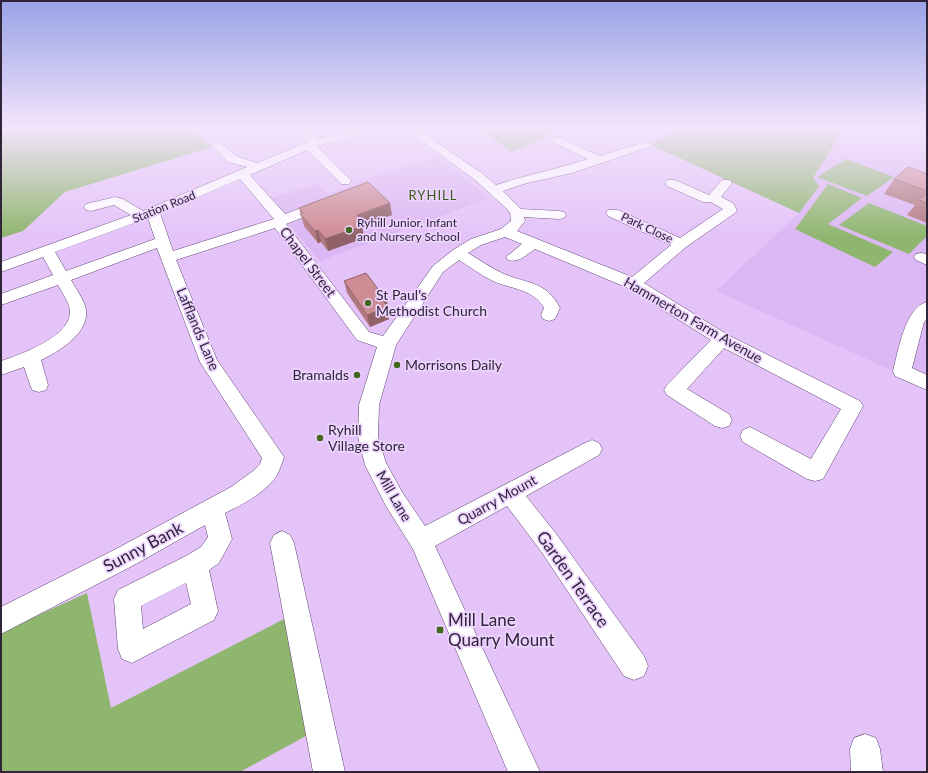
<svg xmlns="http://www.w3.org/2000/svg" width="928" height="773" viewBox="0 0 928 773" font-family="Lato,sans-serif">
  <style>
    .built { fill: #dbb7f3 }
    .green { fill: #8fb66f }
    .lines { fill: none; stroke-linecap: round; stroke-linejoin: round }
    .minor-casing { stroke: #5f4371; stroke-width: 1 }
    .minor { fill: #fff; fill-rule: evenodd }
    .wall { fill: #b1787f }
    .shaded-wall { fill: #906268 }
    .building { fill: #ce8c94; stroke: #906268 }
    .poi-dot { fill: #44671f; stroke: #edd4ff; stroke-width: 1.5 }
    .labels { text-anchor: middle; stroke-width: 3.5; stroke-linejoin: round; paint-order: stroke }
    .far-street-label { font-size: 12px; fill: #302438; stroke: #edd4ff }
    .far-poi-label { font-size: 12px; fill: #302438; stroke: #edd4ff; text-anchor: start }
    .far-quarter-label { font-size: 13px; letter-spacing: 1px; fill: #3c5c1a; stroke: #edd4ff }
    .street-label { font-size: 14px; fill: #302438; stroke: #edd4ff }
    .poi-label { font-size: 14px; fill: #302438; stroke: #edd4ff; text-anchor: start }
    .near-street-label { font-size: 17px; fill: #302438; stroke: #edd4ff }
    .near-poi-label { font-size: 17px; fill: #302438; stroke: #edd4ff; text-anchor: start }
  </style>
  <rect width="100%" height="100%" fill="#e4c3f9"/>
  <g class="built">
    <path d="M 844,129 L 927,129 L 927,386 L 716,291 L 799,213 L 813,178 Z"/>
    <path d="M 438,157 L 490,198 L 320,261 L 268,199 L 317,184 L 328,194 L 358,184 L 356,182 Z"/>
  </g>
  <g class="green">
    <path d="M 22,129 L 190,129 L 212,147 L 65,192 L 23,231 L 1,238 L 1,135 Z"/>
    <path d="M 557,129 L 545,135 L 547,137 L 512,152 L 480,130 Z"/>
    <path d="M 680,129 L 844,129 L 813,178 L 819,186 L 799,213 L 649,144 Z"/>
    <path d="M 846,159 L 894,177 L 867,196 L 817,177 Z"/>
    <path d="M 828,184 L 862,198 L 828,224 L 893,252 L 875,267 L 795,229 Z"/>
    <path d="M 869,203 L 927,226 L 927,236 L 909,254 L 839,225 Z"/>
    <path d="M 87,593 L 111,708 L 286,618 L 306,736 L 240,772 L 1,772 L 1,632 Z"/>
  </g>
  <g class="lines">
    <g class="minor-casing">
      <g id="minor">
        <path d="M 298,129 L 309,129 L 318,139 L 355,129 L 376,129 L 375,131 L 317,146 L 349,178 L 351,181 L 349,184 L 341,184 L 307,150 L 250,175 L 285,214 L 320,201 L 330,201 L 332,204 L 330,207 L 286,224 L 369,332 L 383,336 L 433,266 L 453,250 L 471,239 L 501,229 L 511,221 L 510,213 L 507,209 L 475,180 L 405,129 L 417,129 L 483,174 L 496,185 C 526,175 558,169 588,159 L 552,142 L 550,140 L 552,138 L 560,138 L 600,156 L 645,142 L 649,143 L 651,145 L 649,147 L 572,173 L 527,183 L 503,191 L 521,209 L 559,211 L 564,212 L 566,215 L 564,218 L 559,219 L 524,217 L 525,221 L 517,231 L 632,277 L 671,245 L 608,216 L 606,213 L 608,210 L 618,210 L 680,238 L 723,209 L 711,202 L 703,202 L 667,186 L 665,183 L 667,180 L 675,180 L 709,195 L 722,180 L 730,180 L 732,183 L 721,197 L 733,203 L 737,210 L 735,213 L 686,247 L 644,283 L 728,335 L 860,401 L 863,406 L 823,479 L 815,481 L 807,479 L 743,442 L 740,436 L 743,430 L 750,427 L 811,459 L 841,409 L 724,348 L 687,389 L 729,414 L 732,420 L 729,426 L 722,428 L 715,426 L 667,395 L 664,390 L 667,385 L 711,340 L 628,288 L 535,249 C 526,255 519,263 508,260 L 506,257 L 522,244 L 505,237 L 481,245 L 468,253 C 480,260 491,268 504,274 C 528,284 546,281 560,308 L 555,319 L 549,321 L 543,319 L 541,315 L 544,308 C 534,289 511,289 493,281 C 481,275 470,267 459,260 L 443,272 L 396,345 L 379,405 L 378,437 L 386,463 L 402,492 L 425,526 L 585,443 L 592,440 L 599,443 L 602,449 L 599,455 L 526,496 L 557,535 L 644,656 L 648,666 L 644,676 L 634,680 L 624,676 L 541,551 L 507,506 L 435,546 L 540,772 L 508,772 L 413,549 L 386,506 L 365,465 L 358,437 L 359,405 L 377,347 L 357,340 L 275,228 L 176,260 L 217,360 L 284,457 C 282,463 280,469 277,475 C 267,492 243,504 225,513 L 232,539 L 219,563 L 209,570 L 218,611 L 214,620 L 132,663 L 122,659 L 118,649 L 114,599 L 118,590 L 186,556 L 201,547 L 208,537 L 205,525 L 134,565 L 1,634 L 1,607 L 116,549 L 231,487 L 253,471 L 260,464 L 262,458 L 200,362 L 157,248 L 71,280 C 76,289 85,301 86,310 C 89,334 58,352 41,360 L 48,385 L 46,390 L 39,392 L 32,390 L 24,367 L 1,375 L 1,361 C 20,355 73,336 70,310 C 69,302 62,292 58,285 L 1,305 L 1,294 L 53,275 L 43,257 L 1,272 L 1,262 L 131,215 L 114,205 L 91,211 L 86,210 L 84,207 L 86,204 L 115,197 L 123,199 L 143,211 L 247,167 L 228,162 L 211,145 L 213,143 L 221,143 L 236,156 L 257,163 L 308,142 ZM 240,179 L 274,219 L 173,251 L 160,213 ZM 148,218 L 155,239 L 66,271 L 55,252 ZM 186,583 L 191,604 L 143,629 L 141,606 Z"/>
        <path d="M 921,253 L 927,254 L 927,265 L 916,260 L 914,257 L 916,254 Z"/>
        <path d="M 927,302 L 927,319 L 924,322 L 912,368 L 927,375 L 927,390 L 895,376 L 893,371 C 898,352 905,307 927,302 Z"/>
        <path d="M 282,531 L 290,535 L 294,543 L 345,772 L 313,772 L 270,543 L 274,535 Z"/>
        <path d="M 865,734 L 876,738 L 880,749 L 883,772 L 851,772 L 850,749 L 854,738 Z"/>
      </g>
    </g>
    <use href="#minor" class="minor"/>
  </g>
  <g class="wall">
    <path d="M 927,174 L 927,223 L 907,215 L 915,205 L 884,194 L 894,179 Z"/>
    <path d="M 299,208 L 392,215 L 362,225 L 362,226 L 364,238 L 328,251 L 321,242 L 318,243 L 304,226 Z"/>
    <path d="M 344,281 L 389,313 L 389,319 L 370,327 L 347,293 Z"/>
  </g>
  <g class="shaded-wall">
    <path d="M 390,203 L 392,215 L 361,225 L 362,226 L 364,238 L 328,251 L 325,239 L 356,219 L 357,215 Z"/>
    <path d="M 318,230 L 321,242 L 318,243 L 315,231 Z"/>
    <path d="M 387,301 L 389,319 L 370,327 L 367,315 L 384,302 Z"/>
  </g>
  <g class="building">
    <path d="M 908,167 L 927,174 L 927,191 L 894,179 Z"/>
    <path d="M 368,182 L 390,203 L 357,215 L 360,218 L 356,219 L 362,226 L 325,239 L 318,230 L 315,231 L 300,214 L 303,213 L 299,208 Z"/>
    <path d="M 927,193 L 927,203 L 919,200 Z"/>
    <path d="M 366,273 L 387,301 L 384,302 L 388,307 L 367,315 L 344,281 Z"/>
  </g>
  <linearGradient id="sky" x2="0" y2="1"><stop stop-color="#98a2e6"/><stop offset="0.54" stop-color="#f3e4fc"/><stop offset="1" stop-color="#f3e4fc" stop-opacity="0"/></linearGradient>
  <rect width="928" height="237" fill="url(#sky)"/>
  <g class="poi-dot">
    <circle cx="349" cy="230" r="4"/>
    <circle cx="368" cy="303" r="4"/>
    <circle cx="397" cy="365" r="4"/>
    <circle cx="357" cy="375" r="4"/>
    <circle cx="320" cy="438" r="4"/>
    <rect x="436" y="626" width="8" height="8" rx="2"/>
  </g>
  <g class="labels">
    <g class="far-street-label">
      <text transform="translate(164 207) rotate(-22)" y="4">Station Road</text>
      <text transform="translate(647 228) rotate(25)" y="4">Park Close</text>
    </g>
    <g class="far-poi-label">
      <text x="357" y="227">Ryhill Junior, Infant<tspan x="357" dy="14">and Nursery School</tspan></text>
    </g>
    <g class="far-quarter-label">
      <text x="433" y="200">RYHILL</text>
    </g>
    <g class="street-label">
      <text transform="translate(308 262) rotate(53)" y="5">Chapel Street</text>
      <text transform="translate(693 320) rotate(30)" y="5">Hammerton Farm Avenue</text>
      <text transform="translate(198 329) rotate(67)" y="5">Lafflands Lane</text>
      <text transform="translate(394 496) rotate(60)" y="5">Mill Lane</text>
      <text transform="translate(497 500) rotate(-29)" y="5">Quarry Mount</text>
    </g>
    <g class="poi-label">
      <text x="376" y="300">St Paul's<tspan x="376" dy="16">Methodist Church</tspan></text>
      <text x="405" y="370">Morrisons Daily</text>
      <text x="349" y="380" text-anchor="end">Bramalds</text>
      <text x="328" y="435">Ryhill<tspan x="328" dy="16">Village Store</tspan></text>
    </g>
    <g class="near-street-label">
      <text transform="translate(143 547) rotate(-28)" y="6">Sunny Bank</text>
      <text transform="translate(573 579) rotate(55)" y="6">Garden Terrace</text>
    </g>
    <g class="near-poi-label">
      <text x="448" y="626">Mill Lane<tspan x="448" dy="20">Quarry Mount</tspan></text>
    </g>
  </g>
  <rect width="928" height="773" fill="none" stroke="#302438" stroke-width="4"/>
</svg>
